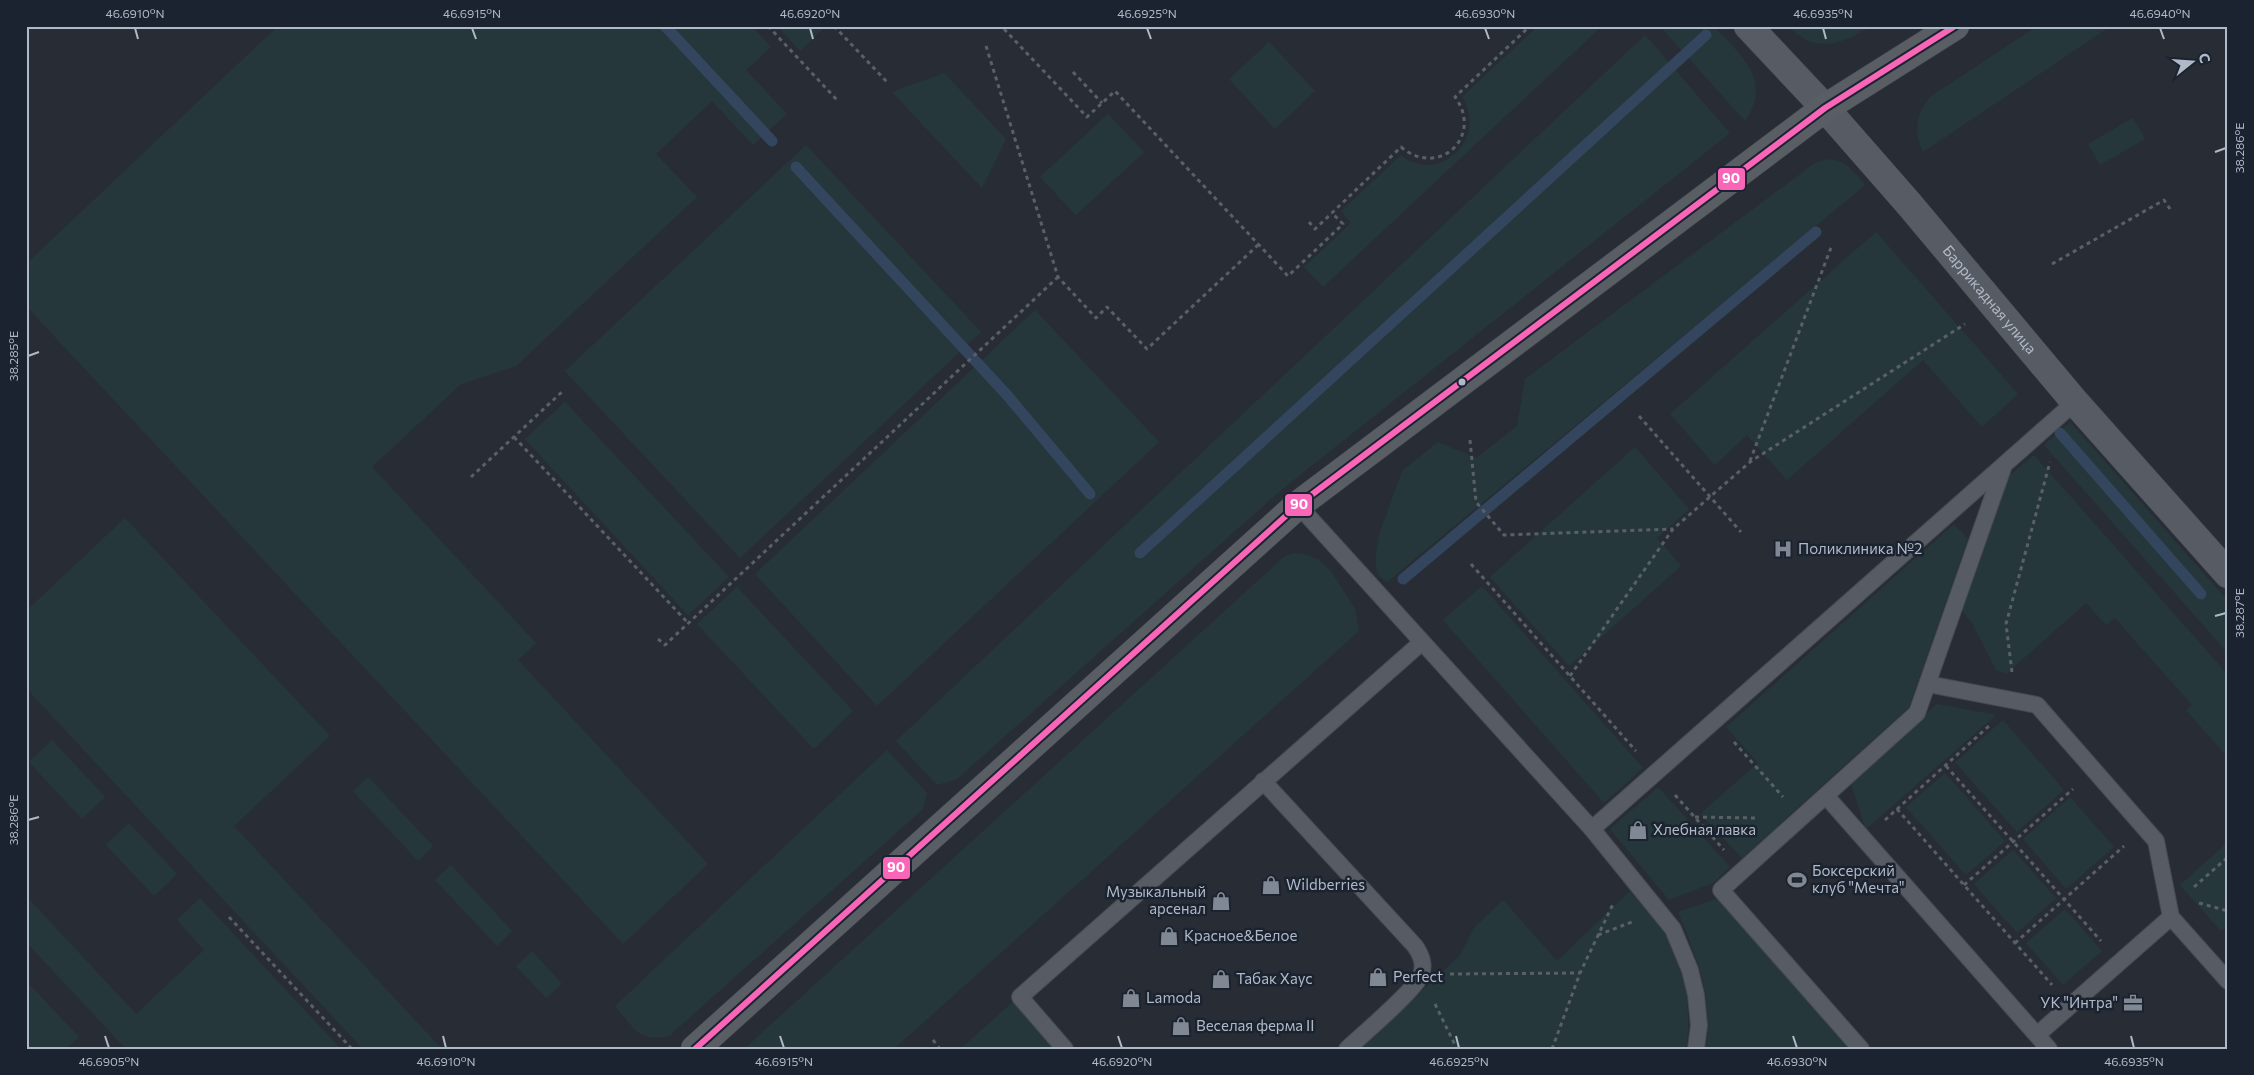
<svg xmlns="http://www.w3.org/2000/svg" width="2254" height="1075" viewBox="0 0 2254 1075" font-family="Commissioner,sans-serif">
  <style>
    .green { fill: #25373b }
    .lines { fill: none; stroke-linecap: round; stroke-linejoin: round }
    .stream { stroke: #34455e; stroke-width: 11 }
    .lane-casing { stroke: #464950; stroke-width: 18 }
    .street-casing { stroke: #464950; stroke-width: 29 }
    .primary-casing { stroke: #454a52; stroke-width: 29 }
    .path { stroke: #5a6067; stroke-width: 3; stroke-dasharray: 4 4; stroke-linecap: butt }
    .lane { stroke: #575b63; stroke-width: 16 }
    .street { stroke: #575b63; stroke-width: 28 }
    .primary { stroke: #595e65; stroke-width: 28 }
    .bus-1-casing { stroke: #1b2330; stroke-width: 10 }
    .bus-1 { stroke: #fa66b7; stroke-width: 6 }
    .ticks { fill: none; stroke: #b0b9c7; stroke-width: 2 }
    .bus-dot { fill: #b0b9c7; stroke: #1b2330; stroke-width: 2 }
    .labels { text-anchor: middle; stroke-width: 5; stroke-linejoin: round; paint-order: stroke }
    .street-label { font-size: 15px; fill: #b0b9c7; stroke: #1b2330 }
    .poi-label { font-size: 15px; fill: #b0b9c7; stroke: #1b2330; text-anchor: start }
    .line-badge { stroke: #1b2330; stroke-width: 2 }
    .badge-label { font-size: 14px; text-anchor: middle; font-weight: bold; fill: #fff }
    .neatline { fill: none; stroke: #b0b9c7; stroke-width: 2 }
    .ticks-label { font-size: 12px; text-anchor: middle; fill: #b0b9c7 }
  </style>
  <rect width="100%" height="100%" fill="#282d35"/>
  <g class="green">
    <path d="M 278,26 L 752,26 L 771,47 L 746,70 L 787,114 L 753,145 L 712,101 L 656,154 L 697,197 L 516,366 L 461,384 L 372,467 L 536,643 L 518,660 L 708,864 L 623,944 L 26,306 L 26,264 Z"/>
    <path d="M 777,26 L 819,26 L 822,30 L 800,51 Z"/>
    <path d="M 1538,26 L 1602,26 L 1323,287 L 1304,267 L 1351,223 L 1341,211 L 1401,155 C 1439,186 1489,138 1462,97 Z"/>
    <path d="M 1660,26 L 1713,26 C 1739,53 1774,81 1745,121 Z"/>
    <path d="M 1788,26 L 1872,26 C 1842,44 1816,55 1788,26 Z"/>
    <path d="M 2038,26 L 2111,26 L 1923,152 C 1913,132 1916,113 1931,96 Z"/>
    <path d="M 1645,35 L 1730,133 L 1280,491 L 957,779 L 937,785 L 896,741 Z"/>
    <path d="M 1269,42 L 1315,91 L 1275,129 L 1229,79 Z"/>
    <path d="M 944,73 L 1006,139 L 982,188 L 892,92 Z"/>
    <path d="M 1108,114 L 1144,152 L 1076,215 L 1040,177 Z"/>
    <path d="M 2133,118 L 2145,139 L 2100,165 L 2088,144 Z"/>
    <path d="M 806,145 L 981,332 L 740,558 L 565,371 Z"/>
    <path d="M 1828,159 C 1846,160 1854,172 1865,185 L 1387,582 L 1380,577 L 1376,569 L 1376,553 L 1379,535 L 1402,471 L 1438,442 L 1476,458 L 1517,426 L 1525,379 L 1815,163 Z"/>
    <path d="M 1876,232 L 2018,394 L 1982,427 L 1923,360 L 1787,480 L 1747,435 L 1715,465 L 1670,414 Z"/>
    <path d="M 1035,310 L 1159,442 L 877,706 L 755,574 Z"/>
    <path d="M 565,402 L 729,577 L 688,615 L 525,439 Z"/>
    <path d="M 2070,422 L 2228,601 L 2228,653 L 2044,445 Z"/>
    <path d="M 1635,447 L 1689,509 L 1657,538 L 1681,566 L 1569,666 L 1490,577 Z"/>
    <path d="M 2034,455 L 2228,675 L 2228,758 L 2186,710 L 2192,705 L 2115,618 L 2106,625 L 2086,603 L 2006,674 L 1996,670 L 1972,623 L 1960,608 L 2004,480 Z"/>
    <path d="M 125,518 L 330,736 L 234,826 L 442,1049 L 363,1049 L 26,688 L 26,611 Z"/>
    <path d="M 1954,524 L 1968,539 L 1909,707 L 1742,858 L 1700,814 L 1758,763 L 1726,727 Z"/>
    <path d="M 1295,553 L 1304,554 L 1318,559 L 1331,571 L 1355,609 L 1359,631 L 894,1049 L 744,1049 L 1285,556 Z"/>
    <path d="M 1482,586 L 1643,768 L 1604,803 L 1443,620 Z"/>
    <path d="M 737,587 L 853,711 L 814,749 L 697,624 Z"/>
    <path d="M 1937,704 L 1996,715 L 1866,829 L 1851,784 Z"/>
    <path d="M 2003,720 L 2064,790 L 2017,832 L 1955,762 Z"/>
    <path d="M 52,740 L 105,797 L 82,819 L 29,762 Z"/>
    <path d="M 887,750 L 927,793 L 923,809 L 669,1036 C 638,1043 634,1027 615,1006 Z"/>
    <path d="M 1945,773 L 2005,841 L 1966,875 L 1906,807 Z"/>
    <path d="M 368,777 L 433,846 L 418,861 L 353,791 Z"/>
    <path d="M 1658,787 L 1730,867 L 1713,883 L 1669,900 L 1610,829 Z"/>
    <path d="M 2070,797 L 2114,847 L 2066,889 L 2023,839 Z"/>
    <path d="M 129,823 L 177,874 L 154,896 L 106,845 Z"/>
    <path d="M 2228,842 L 2228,926 L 2221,931 L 2180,885 Z"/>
    <path d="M 2013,850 L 2056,898 L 2017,933 L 1974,884 Z"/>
    <path d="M 451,865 L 512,931 L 497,946 L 435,880 Z"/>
    <path d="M 1630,891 C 1641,905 1654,918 1664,933 C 1686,965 1692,1011 1686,1049 L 1360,1049 L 1460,955 L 1474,928 L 1503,900 L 1557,961 Z"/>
    <path d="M 26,896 L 136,1014 L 204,950 L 177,920 L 200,898 L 341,1049 L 126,1049 L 26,942 Z"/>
    <path d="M 1719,898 L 1851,1049 L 1706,1049 C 1713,994 1698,961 1678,912 Z"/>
    <path d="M 2065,909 L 2102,951 L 2063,985 L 2026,943 Z"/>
    <path d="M 532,951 L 562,984 L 546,998 L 516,966 Z"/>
    <path d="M 29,984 L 79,1037 L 66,1049 L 30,1049 L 26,1045 L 26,987 Z"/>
    <path d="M 1014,1001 L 1056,1049 L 960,1049 Z"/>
  </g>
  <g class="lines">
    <g class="stream">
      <path d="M 665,26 L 772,141"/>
      <path d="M 796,167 L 1007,395 L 1090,494"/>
      <path d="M 2060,433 L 2201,594"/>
      <path d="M 1140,553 L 1706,35"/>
      <path d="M 1403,579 L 1816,232"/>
    </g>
    <g class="lane-casing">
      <g id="lane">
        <path d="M 1298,505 L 1592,829 L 1673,929 L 1690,970 L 1696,995 L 1699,1025 L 1696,1049"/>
        <path d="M 1928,684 L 2037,705 L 2156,841 L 2171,917 L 2228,981"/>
        <path d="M 1263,781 L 1415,946 C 1421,955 1425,964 1421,975 C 1416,989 1361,1036 1347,1049"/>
        <path d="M 1826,796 L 2049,1049"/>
        <path d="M 1592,829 L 2075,402"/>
        <path d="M 2037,1035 L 2171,917"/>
        <path d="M 1065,1049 L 1020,997 L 1422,642"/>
        <path d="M 1861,1049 L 1721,890 L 1917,713 L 2004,465"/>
      </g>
    </g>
    <g class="street-casing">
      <g id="street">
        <path id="s1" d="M 1748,26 L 1825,108 L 1909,204 L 2075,402 L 2228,574"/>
      </g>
    </g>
    <g class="primary-casing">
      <path id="primary" d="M 695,1049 L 1298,505 L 1825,108 L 1955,26"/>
    </g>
    <g class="path">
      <path d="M 768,26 L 838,101"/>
      <path d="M 834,26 L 888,83"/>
      <path d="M 1004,29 L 1087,117 L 1115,91 L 1288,276 L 1343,224 L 1332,213"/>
      <path d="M 986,46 L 1058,277 L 1096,318 L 1107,307 L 1147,349 L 1259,244"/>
      <path d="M 1073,72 L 1102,103"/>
      <path d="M 1309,222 L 1315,229 L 1401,147 C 1439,179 1484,136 1455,97 L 1530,26"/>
      <path d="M 2052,264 L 2164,200 L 2170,209"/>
      <path d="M 1639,416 L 1741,532"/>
      <path d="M 514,437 L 688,623"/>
      <path d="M 1470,440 L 1476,502 L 1504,535 L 1673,529"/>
      <path d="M 1750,461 L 1832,245"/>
      <path d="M 471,477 L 564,390"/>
      <path d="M 1471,564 L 1636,751"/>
      <path d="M 658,639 L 665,645 L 1058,277"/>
      <path d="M 2012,672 L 2006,624 L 2050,462"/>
      <path d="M 1570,676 L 1673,529 L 1750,462 L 1965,324"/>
      <path d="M 1734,742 L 1783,797"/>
      <path d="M 1946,766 L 2101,941"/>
      <path d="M 1675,795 L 1724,850"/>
      <path d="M 1897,809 L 2052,985"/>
      <path d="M 1695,817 L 1756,818"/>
      <path d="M 1885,820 L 1990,725"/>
      <path d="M 1964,885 L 2073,789"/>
      <path d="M 2194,887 L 2228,857"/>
      <path d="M 2199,903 L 2228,911"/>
      <path d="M 229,917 L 352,1049"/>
      <path d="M 1598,935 L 1632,922"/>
      <path d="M 2015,943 L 2124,846"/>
      <path d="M 1450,974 L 1580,973"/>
      <path d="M 1435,1004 L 1457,1049"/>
      <path d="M 933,1040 L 940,1049"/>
      <path d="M 1552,1049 L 1580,973 L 1614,902"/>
    </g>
    <use href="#lane" class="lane"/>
    <use href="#street" class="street"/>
    <use href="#primary" class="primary"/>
    <g class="bus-1-casing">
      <path id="bus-1" d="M 695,1049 L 1298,505 L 1825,108 L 1955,26"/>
    </g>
    <use href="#bus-1" class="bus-1"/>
  </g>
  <path class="ticks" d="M 135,28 L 138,39M 472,28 L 476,39M 810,28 L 813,39M 1147,28 L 1151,39M 1485,28 L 1489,39M 1823,28 L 1826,39M 2160,28 L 2164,39M 2215,152 L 2226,148M 28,356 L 39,352M 2215,616 L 2226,613M 28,820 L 39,817M 105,1036 L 109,1048M 443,1036 L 446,1048M 780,1036 L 784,1048M 1118,1036 L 1122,1048M 1456,1036 L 1459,1048M 1793,1036 L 1797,1048M 2131,1036 L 2134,1048"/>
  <defs>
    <g id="hospital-bare" transform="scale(1.5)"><path d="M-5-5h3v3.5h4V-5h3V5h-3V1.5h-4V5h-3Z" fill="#808894" stroke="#1b2330" stroke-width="2.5" paint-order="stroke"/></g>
    <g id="shop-bare" transform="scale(1.5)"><path d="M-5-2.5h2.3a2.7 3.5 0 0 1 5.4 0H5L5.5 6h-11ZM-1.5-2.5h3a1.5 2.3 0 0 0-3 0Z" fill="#808894" stroke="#1b2330" stroke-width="2.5" paint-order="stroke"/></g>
    <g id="stadium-bare" transform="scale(1.5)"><path d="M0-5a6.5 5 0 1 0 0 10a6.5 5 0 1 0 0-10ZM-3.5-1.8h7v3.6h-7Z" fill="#808894" stroke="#1b2330" stroke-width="2.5" paint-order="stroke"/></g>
    <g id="office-bare" transform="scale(1.5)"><path d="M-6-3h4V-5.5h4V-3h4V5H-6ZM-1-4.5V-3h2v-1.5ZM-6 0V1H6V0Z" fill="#808894" stroke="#1b2330" stroke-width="2.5" paint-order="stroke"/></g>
  </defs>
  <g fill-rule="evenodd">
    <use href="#hospital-bare" x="1783" y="549"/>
    <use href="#shop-bare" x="1638" y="830"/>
    <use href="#stadium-bare" x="1797" y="880"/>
    <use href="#shop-bare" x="1271" y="885"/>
    <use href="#shop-bare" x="1221" y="901"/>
    <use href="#shop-bare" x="1169" y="936"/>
    <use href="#shop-bare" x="1378" y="977"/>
    <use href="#shop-bare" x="1221" y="979"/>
    <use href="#shop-bare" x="1131" y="998"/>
    <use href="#office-bare" x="2133" y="1003"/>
    <use href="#shop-bare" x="1181" y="1026"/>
  </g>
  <circle class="bus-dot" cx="1462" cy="382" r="4.5"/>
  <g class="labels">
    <g class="street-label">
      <text dy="5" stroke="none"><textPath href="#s1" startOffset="365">Баррикадная улица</textPath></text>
    </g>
    <g class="poi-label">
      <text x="1798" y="554">Поликлиника №2</text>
      <text x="1653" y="835">Хлебная лавка</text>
      <text x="1812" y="876">Боксерский<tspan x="1812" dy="17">клуб "Мечта"</tspan></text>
      <text x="1286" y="890">Wildberries</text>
      <text x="1206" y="897" text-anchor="end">Музыкальный<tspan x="1206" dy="17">арсенал</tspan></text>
      <text x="1184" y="941">Красное&amp;Белое</text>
      <text x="1393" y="982">Perfect</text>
      <text x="1236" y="984">Табак Хаус</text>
      <text x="1146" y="1003">Lamoda</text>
      <text x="2118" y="1008" text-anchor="end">УК "Интра"</text>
      <text x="1196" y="1031">Веселая ферма II</text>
    </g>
  </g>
  <g class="line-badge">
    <rect x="1717" y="167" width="29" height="24" rx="5" fill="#fa66b7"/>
    <rect x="1284" y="493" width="29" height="24" rx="5" fill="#fa66b7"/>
    <rect x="882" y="856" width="29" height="24" rx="5" fill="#fa66b7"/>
  </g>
  <g class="badge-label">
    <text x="1731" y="183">90</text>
    <text x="1299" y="509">90</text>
    <text x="896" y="872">90</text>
  </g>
  <rect width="2254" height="1075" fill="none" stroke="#1b2330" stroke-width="55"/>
  <g transform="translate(2192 62) rotate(73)" stroke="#1b2330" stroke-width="4" paint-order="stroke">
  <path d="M0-4L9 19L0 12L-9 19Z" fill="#b0b9c7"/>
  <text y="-8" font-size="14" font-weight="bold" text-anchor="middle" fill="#b0b9c7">С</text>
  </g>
  <rect x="28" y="28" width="2198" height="1020" class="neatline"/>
  <g class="ticks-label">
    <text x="135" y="18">46.6910°N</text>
    <text x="472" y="18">46.6915°N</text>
    <text x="810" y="18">46.6920°N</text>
    <text x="1147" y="18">46.6925°N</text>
    <text x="1485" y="18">46.6930°N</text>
    <text x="1823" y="18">46.6935°N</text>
    <text x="2160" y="18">46.6940°N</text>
    <text transform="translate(2240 148) rotate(-90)" y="4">38.286°E</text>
    <text transform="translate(14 356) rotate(-90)" y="4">38.285°E</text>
    <text transform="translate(2240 613) rotate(-90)" y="4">38.287°E</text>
    <text transform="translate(14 820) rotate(-90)" y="4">38.286°E</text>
    <text x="109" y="1066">46.6905°N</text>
    <text x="446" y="1066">46.6910°N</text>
    <text x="784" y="1066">46.6915°N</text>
    <text x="1122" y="1066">46.6920°N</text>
    <text x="1459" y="1066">46.6925°N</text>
    <text x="1797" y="1066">46.6930°N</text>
    <text x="2134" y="1066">46.6935°N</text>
  </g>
</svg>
